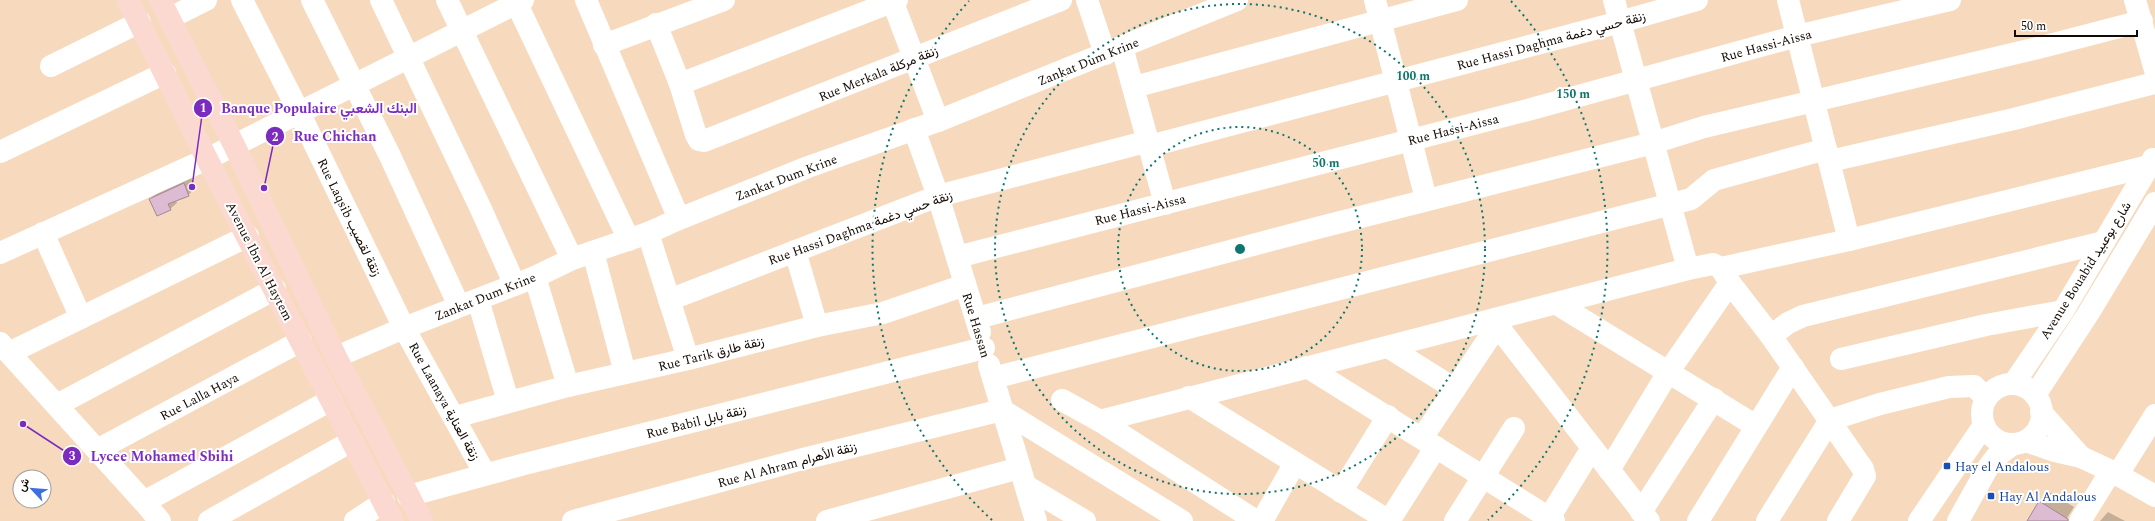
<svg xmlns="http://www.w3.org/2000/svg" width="2155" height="521" viewBox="0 0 2155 521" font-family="Spectral,Vazirmatn,serif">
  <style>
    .shadow { fill: #0003 }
    .building { fill: #ddbbd2; stroke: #a5859b }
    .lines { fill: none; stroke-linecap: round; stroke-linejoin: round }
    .minor { stroke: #fff; stroke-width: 22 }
    .major { stroke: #fcd9d0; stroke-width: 22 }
    .ring { fill: none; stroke: #0f766e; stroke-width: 2; stroke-dasharray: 2 4 }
    .transit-dot { fill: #1a4fb4; stroke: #fff; stroke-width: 1.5 }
    .labels { text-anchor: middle; stroke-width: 4; stroke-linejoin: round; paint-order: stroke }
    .street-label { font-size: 13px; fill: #130a03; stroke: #fff }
    .transit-label { font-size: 13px; fill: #164399; stroke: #fff; text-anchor: start }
    .centre { fill: #0f766e; stroke: #fff; stroke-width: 2 }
    .ring-label { font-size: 12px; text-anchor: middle; font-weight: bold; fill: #0f766e; stroke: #fff; stroke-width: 4; stroke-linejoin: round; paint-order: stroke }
    .leader { fill: none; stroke: #7b2cbf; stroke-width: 1.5 }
    .callout-dot { fill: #7b2cbf; stroke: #fff; stroke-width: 1.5 }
    .mark-label { font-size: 12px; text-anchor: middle; font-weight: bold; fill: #fff }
    .callout-label { font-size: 14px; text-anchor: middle; font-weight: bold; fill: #7b2cbf; stroke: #fff; stroke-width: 4; stroke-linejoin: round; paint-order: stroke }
  </style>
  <rect width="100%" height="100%" fill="#f7dabe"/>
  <g class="shadow">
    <path d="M 191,177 L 195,189 L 188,195 L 176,200 L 177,203 L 170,209 L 150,199 L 157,193 Z"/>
    <path d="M 2049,492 L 2074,507 L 2065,521 L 2033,521 L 2040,502 Z"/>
    <path d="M 2108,512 L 2125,521 L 2100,521 Z"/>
  </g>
  <g class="building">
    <path d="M 184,183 L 189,196 L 168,204 L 171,210 L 157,216 L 149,199 Z"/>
    <path d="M 2039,501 L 2068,519 L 2068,521 L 2027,521 Z"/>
  </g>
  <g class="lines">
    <g class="minor">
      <path d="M 242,0 L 299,112 L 404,328 L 485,474"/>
      <path d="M 312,0 L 390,156 L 459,306"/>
      <path d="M 381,0 L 480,207 L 515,285"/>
      <path d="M 447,0 L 572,259"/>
      <path d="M 515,0 L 629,240"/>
      <path d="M 586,0 L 679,219"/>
      <path d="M 892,0 L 938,121"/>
      <path d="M 1087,0 L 1105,54"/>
      <path d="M 1375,0 L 1426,199"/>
      <path d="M 1614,0 L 1688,269"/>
      <path d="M 1788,0 L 1849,240"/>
      <path d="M 2135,0 L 2155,70"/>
      <path d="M 170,18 L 206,0"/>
      <path d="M 656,24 L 680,84 L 696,135 L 699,140 L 704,141 L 1061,0"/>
      <path d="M 604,45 L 724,0"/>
      <path d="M 1122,47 L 1165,204"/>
      <path d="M 51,66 L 140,22"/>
      <path d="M 680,84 L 897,0"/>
      <path d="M 1134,87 L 1457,0"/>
      <path d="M 914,129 L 938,196 L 980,332"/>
      <path d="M 1150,146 L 1620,22 L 1697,0"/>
      <path d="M 0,152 L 165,73"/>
      <path d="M 1830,161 L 2014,119 L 2155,83"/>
      <path d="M 43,233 L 81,318"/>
      <path d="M 648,233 L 688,359"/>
      <path d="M 795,251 L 817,326"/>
      <path d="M 593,252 L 625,373"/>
      <path d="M 0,253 L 207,159 L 523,0"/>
      <path d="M 957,257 L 1524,111 L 1797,36 L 1950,0"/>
      <path d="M 1721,268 L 1730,283 L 1771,336 L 1863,469 L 1865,476 L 1838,521"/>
      <path d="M 535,277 L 568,386"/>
      <path d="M 478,300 L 508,401"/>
      <path d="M 669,300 L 938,196 L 1149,141"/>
      <path d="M 1557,304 L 1756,426"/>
      <path d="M 977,318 L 1321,227 L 1653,143 L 1704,127 L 2042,47 L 2142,21"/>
      <path d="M 1493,320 L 1649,521"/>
      <path d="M 1771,336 L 1788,323 L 1803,316 L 2104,242"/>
      <path d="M 0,343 L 144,502 L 160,521"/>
      <path d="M 1388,347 L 1455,389"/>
      <path d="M 9,353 L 248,236"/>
      <path d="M 336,357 L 404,328 L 535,277 L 572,259 L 648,233 L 679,219 L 808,167 L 938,121 L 1237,0"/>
      <path d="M 1841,359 L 1986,325 L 2063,311"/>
      <path d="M 989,365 L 1036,521"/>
      <path d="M 1307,367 L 1554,521"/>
      <path d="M 993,378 L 1691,199 L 1714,180 L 1826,149"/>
      <path d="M 2014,383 L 2063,311 L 2153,159"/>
      <circle cx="2012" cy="414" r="30"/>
      <path d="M 2035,395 L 2088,314 L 2155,203"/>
      <path d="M 1189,397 L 1389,521"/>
      <path d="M 1062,400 L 1100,421 L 1256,521"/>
      <path d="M 57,405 L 275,289"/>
      <path d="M 2041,412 L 2081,457"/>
      <path d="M 455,417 L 568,386 L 688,359 L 817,326 L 883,313 L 965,285"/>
      <path d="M 1100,421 L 1688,269 L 1713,264 L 1721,268 L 1849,240 L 2149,166"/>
      <path d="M 1422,438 L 1497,326"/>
      <path d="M 2026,441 L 2055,451 L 2081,457 L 2111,471 L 2155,496"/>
      <path d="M 97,450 L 301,341"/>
      <path d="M 1609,470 L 1669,371 L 1730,283"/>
      <path d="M 2118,474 L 2155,415"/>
      <path d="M 1026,486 L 1085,521"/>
      <path d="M 1341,492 L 1388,416"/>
      <path d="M 408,496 L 521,465 L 984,348"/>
      <path d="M 144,502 L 331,400"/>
      <path d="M 1641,512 L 1714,399"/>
      <path d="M 1549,518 L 1592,448"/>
      <path d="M 209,521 L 352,441"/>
      <path d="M 355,521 L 384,502"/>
      <path d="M 573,521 L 799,460 L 1002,410 L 1182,521"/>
      <path d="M 827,521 L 1019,468"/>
      <path d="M 1262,521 L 1295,463"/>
      <path d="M 1389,521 L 1436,447"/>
      <path d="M 1455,521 L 1514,428"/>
      <path d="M 1698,521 L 1793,367"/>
      <path d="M 1767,521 L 1830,420 L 1880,404 L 1949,387 L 1974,386 L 1986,398"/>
      <path d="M 1919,521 L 1984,425"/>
      <path d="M 1958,521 L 1987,469 L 1996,457 L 2013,444"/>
      <path d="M 2080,521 L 2111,471"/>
    </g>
    <g class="major">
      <path d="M 128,0 L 207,159 L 393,521"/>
      <path d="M 160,0 L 234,145 L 336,357 L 422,521"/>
    </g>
  </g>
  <g class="ring">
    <circle cx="1240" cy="249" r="122"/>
    <circle cx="1240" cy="249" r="245"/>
    <path d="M992 520A367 367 0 0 1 969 1M1511 1A367 367 0 0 1 1488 520"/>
  </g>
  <g class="transit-dot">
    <rect x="1943" y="462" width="8" height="8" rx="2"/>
    <rect x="1987" y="492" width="8" height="8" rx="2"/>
  </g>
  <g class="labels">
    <g class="street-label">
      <text transform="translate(1551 40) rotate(-15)" y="5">Rue Hassi Daghma زنقة حسي دغمة</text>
      <text transform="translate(1766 45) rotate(-15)" y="5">Rue Hassi-Aissa</text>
      <text transform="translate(1088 61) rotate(-22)" y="5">Zankat Dum Krine</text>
      <text transform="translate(878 73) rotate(-22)" y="5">Rue Merkala زنقة مركلة</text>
      <text transform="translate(1453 129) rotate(-14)" y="5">Rue Hassi-Aissa</text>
      <text transform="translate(786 177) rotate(-21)" y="5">Zankat Dum Krine</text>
      <text transform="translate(1140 209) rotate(-14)" y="5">Rue Hassi-Aissa</text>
      <text transform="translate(350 217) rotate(64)" y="5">Rue Laqsib زنقة لقصيب</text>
      <text transform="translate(860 227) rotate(-20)" y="5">Rue Hassi Daghma زنقة حسي دغمة</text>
      <text transform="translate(260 261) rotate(63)" y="5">Avenue Ibn Al Haytem</text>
      <text transform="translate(2085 270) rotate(-58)" y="5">Avenue Bouabid شارع بوعبيد</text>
      <text transform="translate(485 296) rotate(-22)" y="5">Zankat Dum Krine</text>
      <text transform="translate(977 325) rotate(73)" y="5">Rue Hassan</text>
      <text transform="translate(711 353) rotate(-14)" y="5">Rue Tarik زنقة طارق</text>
      <text transform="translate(199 396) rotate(-28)" y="5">Rue Lalla Haya</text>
      <text transform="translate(445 401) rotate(61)" y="5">Rue Laanaya زنقة العناية</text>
      <text transform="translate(696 421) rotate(-14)" y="5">Rue Babil زنقة بابل</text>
      <text transform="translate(787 464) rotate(-15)" y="5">Rue Al Ahram زنقة الأهرام</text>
    </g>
    <g class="transit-label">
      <text x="1955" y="471">Hay el Andalous</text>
      <text x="1999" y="501">Hay Al Andalous</text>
    </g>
  </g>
  <circle cx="1240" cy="249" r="6" class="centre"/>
  <g class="ring-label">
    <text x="1413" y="80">100 m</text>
    <text x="1573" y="98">150 m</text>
    <text x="1326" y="167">50 m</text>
  </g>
  <path class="leader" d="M192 187L203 108M264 188L275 136M23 424L72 456"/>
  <g class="callout-dot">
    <circle cx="192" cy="187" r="4"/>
    <circle cx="264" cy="188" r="4"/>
    <circle cx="23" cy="424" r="4"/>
    <circle cx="203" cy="108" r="10"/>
    <circle cx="275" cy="136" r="10"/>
    <circle cx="72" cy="456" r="10"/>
  </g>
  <g class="mark-label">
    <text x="203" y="112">1</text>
    <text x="275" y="141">2</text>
    <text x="72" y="460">3</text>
  </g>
  <g class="callout-label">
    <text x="319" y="113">Banque Populaire البنك الشعبي</text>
    <text x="335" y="141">Rue Chichan</text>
    <text x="162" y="461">Lycee Mohamed Sbihi</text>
  </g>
  <g transform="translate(32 489) rotate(296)"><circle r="19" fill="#ffffff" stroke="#a19d9a"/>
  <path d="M0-3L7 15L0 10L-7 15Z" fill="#3c70e0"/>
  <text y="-6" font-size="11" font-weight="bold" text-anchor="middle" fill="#130a03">ش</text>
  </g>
  <path d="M2015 30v6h122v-6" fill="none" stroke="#130a03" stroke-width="2"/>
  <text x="2021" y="30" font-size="12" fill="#130a03" stroke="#ffffff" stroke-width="3" paint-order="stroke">50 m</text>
</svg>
